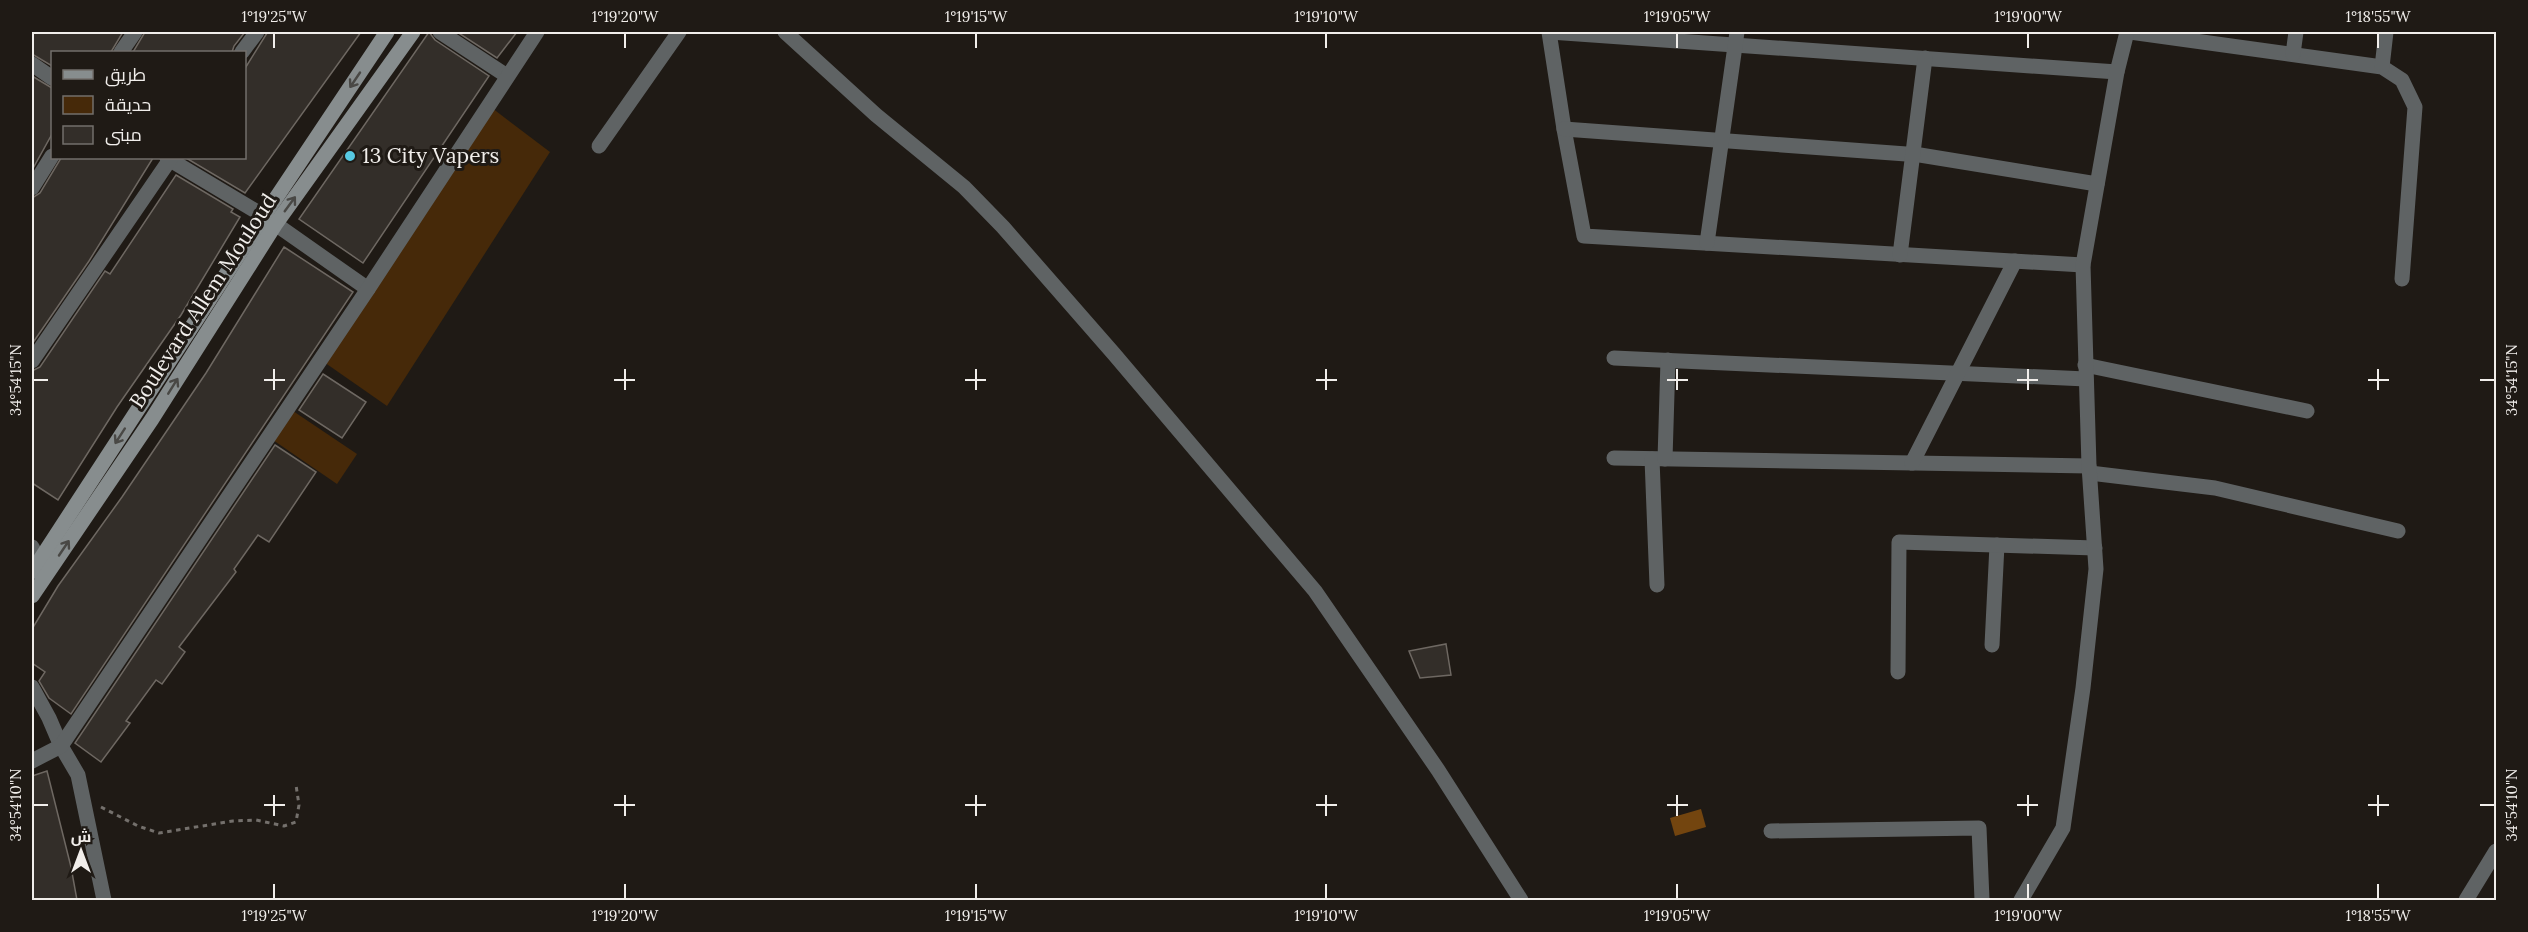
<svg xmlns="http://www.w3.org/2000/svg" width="2528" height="932" viewBox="0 0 2528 932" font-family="Lora,Cairo,serif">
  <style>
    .green { fill: #462909 }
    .water { fill: #73450f }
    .building { fill: #332e29; stroke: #6e6862; stroke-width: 1.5 }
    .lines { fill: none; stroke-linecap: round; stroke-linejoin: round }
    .path { stroke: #74706c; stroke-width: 3; stroke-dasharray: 4.5 4.5; stroke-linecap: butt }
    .minor { stroke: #5f6364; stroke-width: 15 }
    .secondary { stroke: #878d8e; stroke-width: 15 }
    .oneway { stroke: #494845 }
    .ticks { fill: none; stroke: #f1eeeb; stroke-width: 2 }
    .poi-dot { fill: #57c9e2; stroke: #1f1a15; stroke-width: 2 }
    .labels { text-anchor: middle; stroke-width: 6; stroke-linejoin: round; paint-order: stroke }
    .poi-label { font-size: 21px; fill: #f1eeeb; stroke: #1f1a15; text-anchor: start }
    .street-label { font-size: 21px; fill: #f1eeeb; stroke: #1f1a15 }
    .neatline { fill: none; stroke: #f1eeeb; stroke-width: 2 }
    .ticks-label { font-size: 15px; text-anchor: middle; fill: #f1eeeb }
  </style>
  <rect width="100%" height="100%" fill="#1f1a15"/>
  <g class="green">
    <path d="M 492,108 L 550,152 L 387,406 L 321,360 Z"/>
    <path d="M 293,411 L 357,454 L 337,484 L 273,440 Z"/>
  </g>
  <path class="water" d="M 1701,809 L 1706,827 L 1675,836 L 1670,818 Z"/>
  <g class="building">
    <path d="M 32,32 L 123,32 L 111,52 L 52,52 L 52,66 L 32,54 Z"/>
    <path d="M 145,32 L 245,32 L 234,46 L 232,52 L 133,52 Z"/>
    <path d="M 429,32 L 435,40 L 489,76 L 363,263 L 299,219 Z"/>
    <path d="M 457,32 L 517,32 L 497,58 Z"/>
    <path d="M 267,33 L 361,32 L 245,193 L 186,158 L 244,158 L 244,70 Z"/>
    <path d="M 32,76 L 52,88 L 52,134 L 32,170 Z"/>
    <path d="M 61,158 L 153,158 L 89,261 L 32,344 L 32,198 L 40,193 Z"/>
    <path d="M 176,175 L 233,209 L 231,212 L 240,217 L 181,315 L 117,407 L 58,500 L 32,483 L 32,371 L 40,367 L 105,271 L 110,274 Z"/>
    <path d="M 284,247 L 353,292 L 71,714 L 49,698 L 39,681 L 45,672 L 32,663 L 32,629 L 58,586 L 122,497 L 206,373 Z"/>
    <path d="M 323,374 L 366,402 L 342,438 L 299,410 Z"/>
    <path d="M 275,445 L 316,472 L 269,542 L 258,535 L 234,569 L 236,572 L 179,647 L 185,652 L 162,684 L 156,680 L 126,721 L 130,723 L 101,762 L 75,743 Z"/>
    <path d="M 1446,644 L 1451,675 L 1420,678 L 1409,651 Z"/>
    <path d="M 47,771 L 71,867 L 77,900 L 32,900 L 32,776 Z"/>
  </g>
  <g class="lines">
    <path class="path" d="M 101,807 L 138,826 L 159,833 L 233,821 L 256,820 L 284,826 L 296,822 L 299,805 L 296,785"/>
    <g class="minor">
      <path d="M 440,32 L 507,76"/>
      <path d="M 785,32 L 876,115 L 964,187 L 1003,227 L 1114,354 L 1315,591 L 1438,770 L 1521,900"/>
      <path d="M 1549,32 L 1564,129 L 1584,236 L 2083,265"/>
      <path d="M 1550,32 L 2117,72"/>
      <path d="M 2130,32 L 2382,67 L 2402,80 L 2415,107 L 2402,279"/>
      <path d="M 121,52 L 135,32"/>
      <path d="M 242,52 L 257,32"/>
      <path d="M 2293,54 L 2296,32"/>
      <path d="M 32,64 L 52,78"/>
      <path d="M 2382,67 L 2386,32"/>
      <path d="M 1564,129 L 1920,155 L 2097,184"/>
      <path d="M 599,146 L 679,32"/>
      <path d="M 167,158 L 264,216 L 368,289"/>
      <path d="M 32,188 L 52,156"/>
      <path d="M 1707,243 L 1737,32"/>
      <path d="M 1900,255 L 1925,58"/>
      <path d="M 1614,358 L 2086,379"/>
      <path d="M 32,361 L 171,158"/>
      <path d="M 2085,365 L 2307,411"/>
      <path d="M 1614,458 L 2089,466"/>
      <path d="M 1652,459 L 1657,585"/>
      <path d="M 1665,459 L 1668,360"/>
      <path d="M 1912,463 L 2015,261"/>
      <path d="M 2090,473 L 2215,488 L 2398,531"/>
      <path d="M 32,547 L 39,560"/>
      <path d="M 1992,645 L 1997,545"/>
      <path d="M 1898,672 L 1899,542 L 2095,548"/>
      <path d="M 32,687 L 49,718 L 61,746 L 78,775 L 104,900"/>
      <path d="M 32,761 L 61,746 L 368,289 L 537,32"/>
      <path d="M 1771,831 L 1979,828 L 1982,900"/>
      <path d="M 2021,900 L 2063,828 L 2083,688 L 2096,569 L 2089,466 L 2083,265 L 2117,72 L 2127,32"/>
      <path d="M 2466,900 L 2496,851"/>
    </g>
    <g class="secondary">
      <path d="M 32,572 L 264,216 L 387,32"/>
      <path d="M 32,596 L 152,419 L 275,225 L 413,32"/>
    </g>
  </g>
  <defs><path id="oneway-shaft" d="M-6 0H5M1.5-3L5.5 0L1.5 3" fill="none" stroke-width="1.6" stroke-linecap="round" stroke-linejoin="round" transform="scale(1.5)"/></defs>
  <g class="oneway">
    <use href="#oneway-shaft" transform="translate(355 80) rotate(124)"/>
    <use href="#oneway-shaft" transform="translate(290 204) rotate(-54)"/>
    <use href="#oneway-shaft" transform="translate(173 386) rotate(-58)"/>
    <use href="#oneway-shaft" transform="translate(120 436) rotate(123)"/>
    <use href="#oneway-shaft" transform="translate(64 548) rotate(-56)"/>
  </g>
  <path class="ticks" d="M 274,33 L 274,48M 625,33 L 625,48M 976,33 L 976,48M 1326,33 L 1326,48M 1677,33 L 1677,48M 2028,33 L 2028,48M 2378,33 L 2378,48M 274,369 L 274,390M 625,369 L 625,390M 976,369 L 976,390M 1326,369 L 1326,390M 1677,369 L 1677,390M 2028,369 L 2028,390M 2378,369 L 2378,390M 33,380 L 48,380M 264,380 L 285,380M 614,380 L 635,380M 965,380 L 986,380M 1316,380 L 1337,380M 1667,380 L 1688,380M 2017,380 L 2038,380M 2368,380 L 2389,380M 2480,380 L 2495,380M 274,795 L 274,816M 625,795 L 625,816M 976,795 L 976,816M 1326,795 L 1326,816M 1677,795 L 1677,816M 2028,795 L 2028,816M 2378,795 L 2378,816M 33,805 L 48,805M 264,805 L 285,805M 614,805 L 635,805M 965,805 L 986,805M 1316,805 L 1337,805M 1667,805 L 1688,805M 2017,805 L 2038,805M 2368,805 L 2389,805M 2480,805 L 2495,805M 274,884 L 274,899M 625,884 L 625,899M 976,884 L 976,899M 1326,884 L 1326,899M 1677,884 L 1677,899M 2028,884 L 2028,899M 2378,884 L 2378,899"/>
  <circle class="poi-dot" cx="350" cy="156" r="6"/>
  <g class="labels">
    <g class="poi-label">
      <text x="362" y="163">13 City Vapers</text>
    </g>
    <g class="street-label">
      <text transform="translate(203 301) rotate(-57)" y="7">Boulevard Allem Mouloud</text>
    </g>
  </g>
  <rect width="2528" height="932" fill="none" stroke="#1f1a15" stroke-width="66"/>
  <rect x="51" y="51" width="195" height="108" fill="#1f1a15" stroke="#736f6b" stroke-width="1.5"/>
  <rect x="63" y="70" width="30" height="9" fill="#878d8e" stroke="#736f6b" stroke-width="1.5"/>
  <text x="105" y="81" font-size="18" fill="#f1eeeb">طريق</text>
  <rect x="63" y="96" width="30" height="18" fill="#462909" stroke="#736f6b" stroke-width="1.5"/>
  <text x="105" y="111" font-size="18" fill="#f1eeeb">حديقة</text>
  <rect x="63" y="126" width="30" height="18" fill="#332e29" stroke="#736f6b" stroke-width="1.5"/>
  <text x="105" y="141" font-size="18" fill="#f1eeeb">مبنى</text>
  <g transform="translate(81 851)" stroke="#1f1a15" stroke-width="4.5" paint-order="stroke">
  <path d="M0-4.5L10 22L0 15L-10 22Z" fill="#f1eeeb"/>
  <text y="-9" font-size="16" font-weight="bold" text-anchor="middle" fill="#f1eeeb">ش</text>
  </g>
  <rect x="33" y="33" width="2462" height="866" class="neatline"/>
  <g class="ticks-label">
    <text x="274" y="22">1°19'25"W</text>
    <text x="625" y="22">1°19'20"W</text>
    <text x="976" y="22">1°19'15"W</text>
    <text x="1326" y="22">1°19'10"W</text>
    <text x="1677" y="22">1°19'05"W</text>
    <text x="2028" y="22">1°19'00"W</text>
    <text x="2378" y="22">1°18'55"W</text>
    <text transform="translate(16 380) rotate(-90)" y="5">34°54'15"N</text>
    <text transform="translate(2512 380) rotate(-90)" y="5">34°54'15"N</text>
    <text transform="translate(16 805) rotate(-90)" y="5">34°54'10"N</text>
    <text transform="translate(2512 805) rotate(-90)" y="5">34°54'10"N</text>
    <text x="274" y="921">1°19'25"W</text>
    <text x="625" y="921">1°19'20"W</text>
    <text x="976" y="921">1°19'15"W</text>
    <text x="1326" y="921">1°19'10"W</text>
    <text x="1677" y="921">1°19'05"W</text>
    <text x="2028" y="921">1°19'00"W</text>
    <text x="2378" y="921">1°18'55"W</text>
  </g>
</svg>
